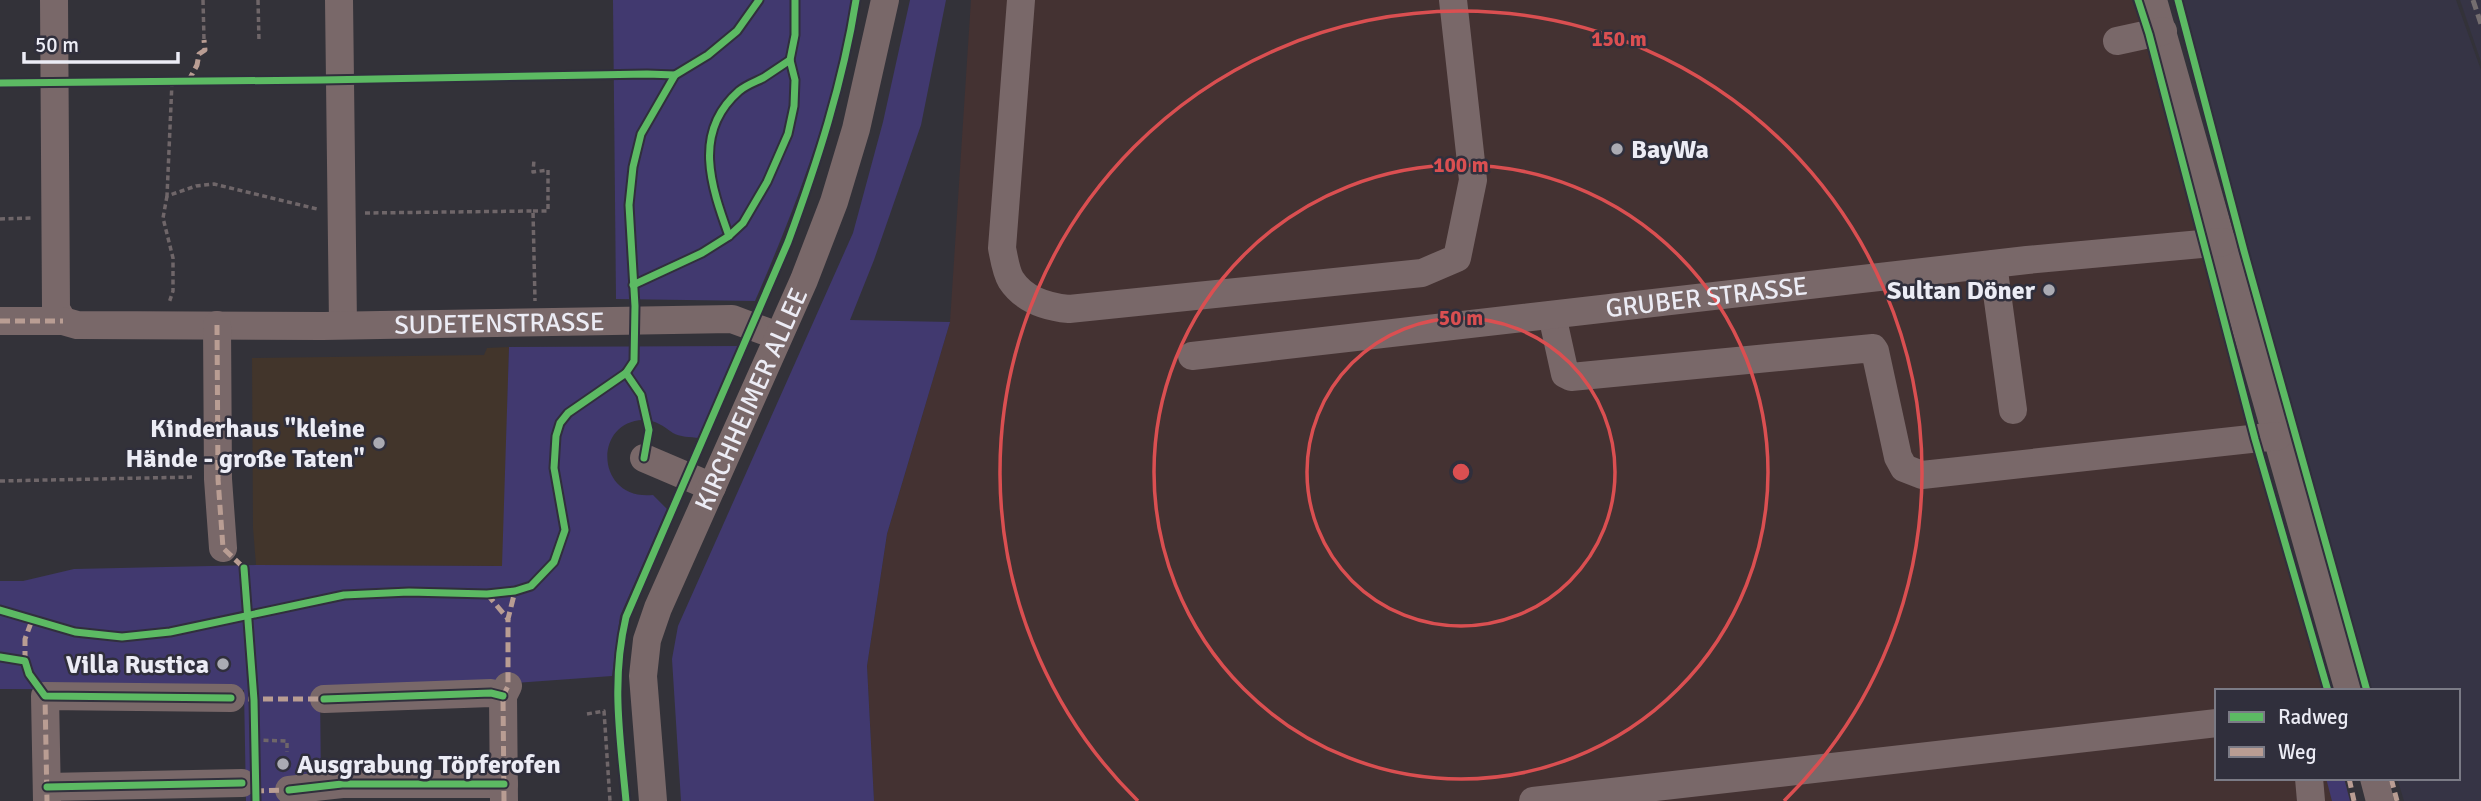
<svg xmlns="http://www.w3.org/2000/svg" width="2481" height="801" viewBox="0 0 2481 801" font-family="Signika,sans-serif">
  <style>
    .commercial { fill: #443232 }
    .built { fill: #363445 }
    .education { fill: #42352b }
    .green { fill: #41396f }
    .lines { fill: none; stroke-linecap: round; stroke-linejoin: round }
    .path { stroke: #6f6669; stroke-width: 3.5; stroke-dasharray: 5 3.5; stroke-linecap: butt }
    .minor { stroke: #796869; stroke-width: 28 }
    .rail { stroke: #746d6f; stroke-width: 5; stroke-dasharray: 10 5; stroke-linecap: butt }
    .quiet { stroke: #b99d93; stroke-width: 5; stroke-dasharray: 10 5; stroke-linecap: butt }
    .cycleway-casing { stroke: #302f3c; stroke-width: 11 }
    .cycleway { stroke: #5cba63; stroke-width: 7 }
    .ring { fill: none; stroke: #da4f51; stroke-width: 3.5 }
    .poi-dot { fill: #ababb3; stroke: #302f3c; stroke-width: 2.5 }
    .labels { text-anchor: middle; stroke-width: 5; stroke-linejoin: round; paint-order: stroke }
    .poi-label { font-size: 26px; font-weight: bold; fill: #ececf5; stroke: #302f3c; text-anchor: end }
    .street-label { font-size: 26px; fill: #ececf5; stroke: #302f3c }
    .centre { fill: #da4f51; stroke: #302f3c; stroke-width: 3.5 }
    .ring-label { font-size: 21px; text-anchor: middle; font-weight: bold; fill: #da4f51; stroke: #302f3c; stroke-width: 5; stroke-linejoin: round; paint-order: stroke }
  </style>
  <rect width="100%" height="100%" fill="#333239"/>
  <path class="commercial" d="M 971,0 L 2132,0 L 2140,22 L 2254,451 L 2323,691 L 2217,691 L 2217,778 L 2344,778 L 2350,801 L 874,801 L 867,666 L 887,534 L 950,322 Z"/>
  <g class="built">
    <path d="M 2183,0 L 2456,0 L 2481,70 L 2481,801 L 2404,801 L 2397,778 L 2458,778 L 2458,691 L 2372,691 L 2227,172 Z"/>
    <path d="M 2460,0 L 2481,0 L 2481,62 Z"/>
  </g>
  <path class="education" d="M 509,347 L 503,566 L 256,565 L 253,528 L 252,358 L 484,355 L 487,348 Z"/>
  <g class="green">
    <path d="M 613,0 L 852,0 C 835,104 797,204 755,301 L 616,299 Z"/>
    <path d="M 910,0 L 946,0 L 921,125 L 874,260 L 850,320 L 950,322 L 887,534 L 867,666 L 874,801 L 681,801 L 672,659 L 678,626 L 853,233 L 883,122 Z"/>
    <path d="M 738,346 L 699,438 C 691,437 679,437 673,433 C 663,426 656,420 643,420 C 592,422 596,501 653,495 L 667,509 L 620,616 L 612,676 L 487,685 L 320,692 L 321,781 L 289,801 L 246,801 L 244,690 L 0,689 L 0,581 L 23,581 L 74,569 L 256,565 L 502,566 L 509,347 Z"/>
    <path d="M 2326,778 L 2344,778 L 2350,801 L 2332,801 Z"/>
  </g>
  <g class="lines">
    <g class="path">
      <path d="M 203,0 L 204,40"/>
      <path d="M 258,0 L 259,41"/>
      <path d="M 852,29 L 856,0"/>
      <path d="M 172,82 L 167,196 L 196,186 L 214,184 L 317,209"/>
      <path d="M 167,196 L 163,218 L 173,258 L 173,291 L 169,303"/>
      <path d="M 533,211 L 548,211 L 548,170 L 533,172 L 534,160"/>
      <path d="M 365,213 L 533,211 L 535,301"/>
      <path d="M 0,219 L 32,218"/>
      <path d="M 761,304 C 797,221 825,138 847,50"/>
      <path d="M 696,455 L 743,347"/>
      <path d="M 0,481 L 194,477"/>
      <path d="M 657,545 L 678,498"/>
      <path d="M 623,630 L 633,601"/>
      <path d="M 621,637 L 616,685 L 626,801"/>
      <path d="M 587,714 L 604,711 L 610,801"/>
      <path d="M 255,740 L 287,741 L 287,752"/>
    </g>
    <g class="minor">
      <path d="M 54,0 L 56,309 L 63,321"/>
      <path d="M 339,0 L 343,325"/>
      <path d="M 1021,0 L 1002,248 C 1004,258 1006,272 1011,280 C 1024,300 1047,307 1069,309 L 1422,273 L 1457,258 L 1473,180 L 1453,0"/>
      <path d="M 2153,0 L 2349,691"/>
      <path d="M 2117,41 L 2163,31"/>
      <path d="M 1993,264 L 2013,410"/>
      <path d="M 1552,315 L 1565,374 L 1571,377 L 1873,348 L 1875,351 L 1898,457 L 1904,468 L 1922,475 L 2278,436"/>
      <path id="s1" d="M 0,321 L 63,321 L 77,325 L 323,326 L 732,319 L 778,336"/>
      <path d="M 217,325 L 218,479 L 223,548"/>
      <path id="s2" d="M 1192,356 L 2027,260 L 2223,242"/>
      <path d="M 644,458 L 712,487"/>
      <path d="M 324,699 L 491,693 L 503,696"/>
      <path d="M 2309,778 L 2311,801"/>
      <path d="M 2374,778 L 2380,801"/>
      <path d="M 47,787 L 242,783"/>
      <path d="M 289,790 L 342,784 L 504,784"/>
      <path d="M 47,801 L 45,696 L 231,698"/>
      <path d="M 504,801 L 503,696 L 508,686"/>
      <path id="s3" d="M 653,801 L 643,676 L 647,640 L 658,608 L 804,280 L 834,202 L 856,129 L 885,0"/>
      <path d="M 1533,801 L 2217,723"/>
    </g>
    <path class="rail" d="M 2473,0 L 2481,24"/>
    <g class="quiet">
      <path d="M 188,82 L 197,65 L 199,54 L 205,50 L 204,40"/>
      <path d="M 0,321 L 63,321"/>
      <path d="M 217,325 L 218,479 L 223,548 L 244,568 L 244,572"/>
      <path d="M 487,594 L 508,619 L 515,591"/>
      <path d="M 25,661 L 25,639 L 32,620"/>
      <path d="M 41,691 L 45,696 L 47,801"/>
      <path d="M 248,699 L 324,699"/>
      <path d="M 2349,778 L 2354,801"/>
      <path d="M 2391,778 L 2397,801"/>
      <path d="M 254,791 L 289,790"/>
      <path d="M 504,801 L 503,696 L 508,686 L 508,619"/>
    </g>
    <g class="cycleway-casing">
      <g id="cycleway">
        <path d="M 2138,0 L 2149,34 L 2255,439 L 2328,691"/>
        <path d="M 2178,0 L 2244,251 L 2367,691"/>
        <path d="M 0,83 L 321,80 L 647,74 L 675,75"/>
        <path d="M 729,236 C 711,186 692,132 739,91 C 746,85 755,82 763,78 C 772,72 781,66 790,60"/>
        <path d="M 633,285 L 702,253 L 729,236 L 743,223 L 767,182 L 788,134 L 794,106 L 795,80 L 790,60 L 795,35 L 795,0"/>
        <path d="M 626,373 L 641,395 L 649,430 L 644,458"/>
        <path d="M 244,568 L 254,700 L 256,801"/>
        <path d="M 0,610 L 75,632 L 122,637 L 170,632 L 344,595 L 409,592 L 487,594 L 515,591 L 531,586 L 554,562 L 565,530 L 554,468 L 556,436 L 560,423 L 568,413 L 626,373 L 634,361 L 635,306 L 629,205 L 633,167 L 641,134 L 675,75 L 708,55 L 737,31 L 759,0"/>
        <path d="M 0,657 L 25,661 L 29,674 L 45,696 L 231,698"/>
        <path d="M 324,699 L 491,693 L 503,696"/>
        <path d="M 47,787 L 242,783"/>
        <path d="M 289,790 L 342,784 L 504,784"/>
        <path d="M 626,801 C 620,736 611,681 626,617 L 788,242 C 817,163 843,83 856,0"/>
      </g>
    </g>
    <use href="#cycleway" class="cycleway"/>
  </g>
  <g class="ring">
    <circle cx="1461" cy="472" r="154"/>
    <circle cx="1461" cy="472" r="307"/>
    <path d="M1138 801A461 461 0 1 1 1784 801"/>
  </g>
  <g class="poi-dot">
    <circle cx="1617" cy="149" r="7"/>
    <circle cx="2049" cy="290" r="7"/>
    <circle cx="379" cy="443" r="7"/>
    <circle cx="223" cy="664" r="7"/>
    <circle cx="283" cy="764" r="7"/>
  </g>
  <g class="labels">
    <g class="poi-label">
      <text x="1631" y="158" text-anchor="start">BayWa</text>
      <text x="2035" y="299">Sultan Döner</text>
      <text x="365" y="437">Kinderhaus "kleine<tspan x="365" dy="30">Hände - große Taten"</tspan></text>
      <text x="209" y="673">Villa Rustica</text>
      <text x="297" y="773" text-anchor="start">Ausgrabung Töpferofen</text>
    </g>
    <g class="street-label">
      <text dy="9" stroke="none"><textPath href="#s2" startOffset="518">GRUBER STRASSE</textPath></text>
      <text dy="9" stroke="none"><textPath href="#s1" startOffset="500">SUDETENSTRASSE</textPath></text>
      <text dy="9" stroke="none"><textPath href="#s3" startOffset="424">KIRCHHEIMER ALLEE</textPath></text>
    </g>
  </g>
  <circle cx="1461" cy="472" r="10" class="centre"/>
  <g class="ring-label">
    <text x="1619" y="46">150 m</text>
    <text x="1461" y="172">100 m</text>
    <text x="1461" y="325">50 m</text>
  </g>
  <rect x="2215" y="689" width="245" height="91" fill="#302f3c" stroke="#7b7b86" stroke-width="2"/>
  <rect x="2229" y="712" width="35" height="10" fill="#5cba63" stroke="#7b7b86" stroke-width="2"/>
  <text x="2278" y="724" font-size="21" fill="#ececf5">Radweg</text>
  <rect x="2229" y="747" width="35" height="10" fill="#b99d93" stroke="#7b7b86" stroke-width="2"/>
  <text x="2278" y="759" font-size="21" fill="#ececf5">Weg</text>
  <path d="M24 52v10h154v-10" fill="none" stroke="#ececf5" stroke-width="3.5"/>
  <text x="35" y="52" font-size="21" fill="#ececf5" stroke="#302f3c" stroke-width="5" paint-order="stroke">50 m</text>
</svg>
